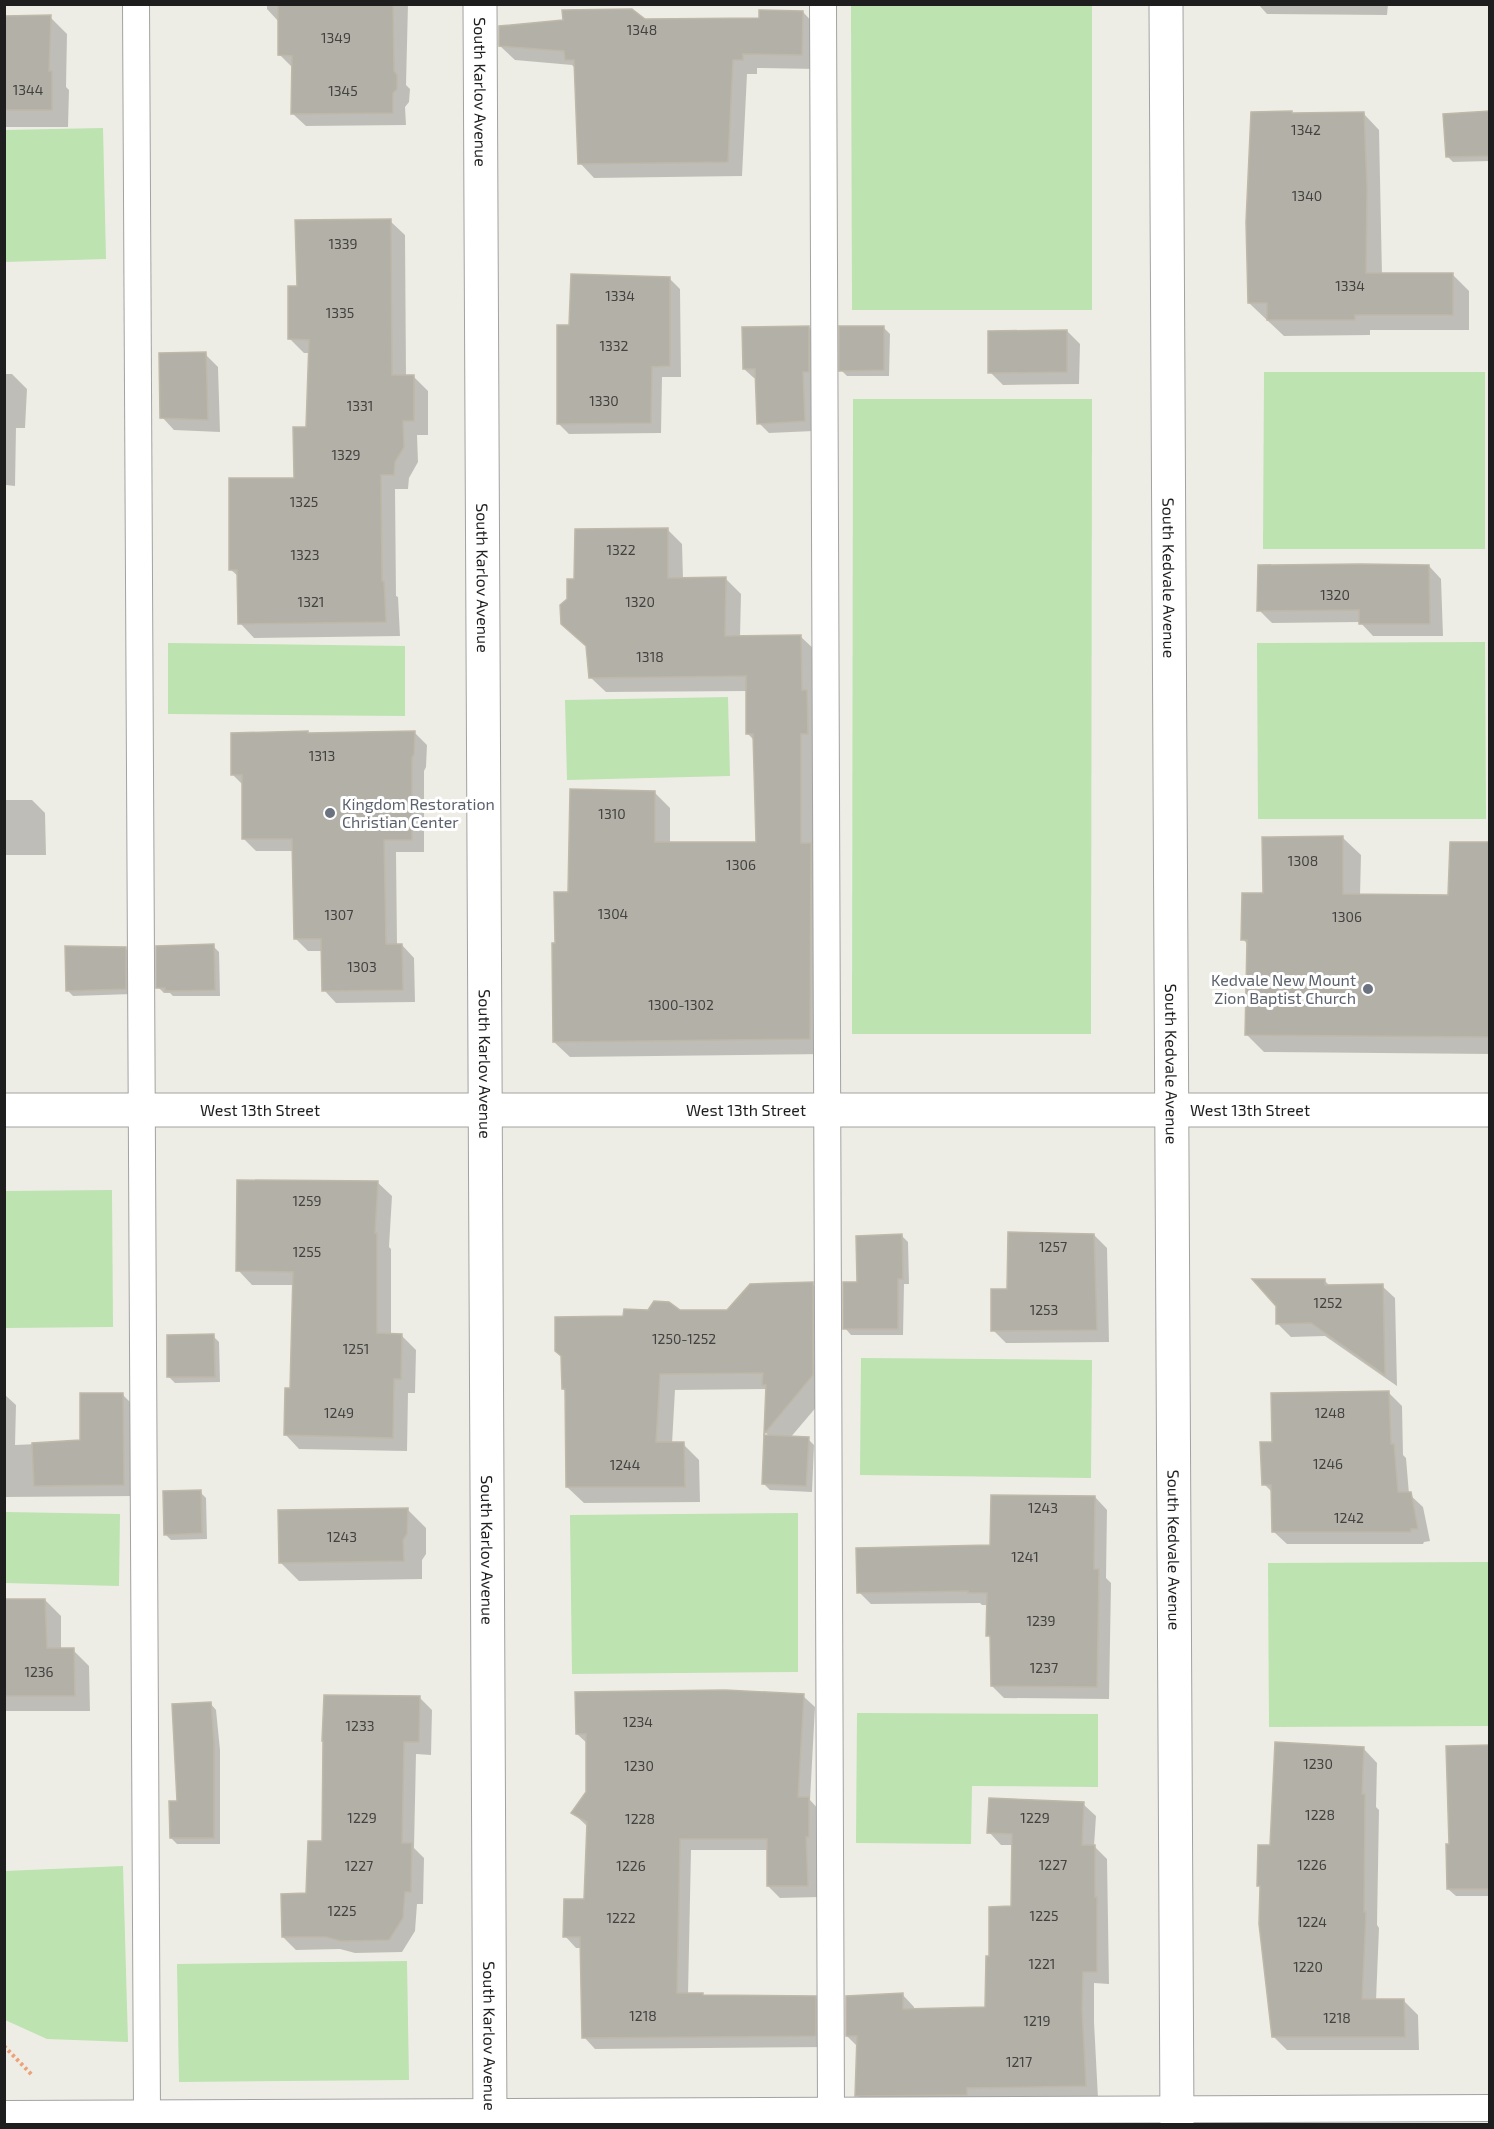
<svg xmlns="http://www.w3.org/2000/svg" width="1494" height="2129" viewBox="0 0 1494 2129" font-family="'Exo 2',sans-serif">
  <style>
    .grass { fill: #bce3b0 }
    .shadow { fill: #0003 }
    .building { fill: #b3b0a8; stroke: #beb8a9; stroke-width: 1.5 }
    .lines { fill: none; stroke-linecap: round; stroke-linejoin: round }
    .lane-casing { stroke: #a2a2a2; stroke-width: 28 }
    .street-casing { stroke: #a2a2a2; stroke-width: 35 }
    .path { stroke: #eca278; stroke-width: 4; stroke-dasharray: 3 3; stroke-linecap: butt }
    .lane { stroke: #fff; stroke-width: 26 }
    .street { stroke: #fff; stroke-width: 33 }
    .worship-dot { fill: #6b7280; stroke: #fff; stroke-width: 2 }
    .labels { text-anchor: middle; stroke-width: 6; stroke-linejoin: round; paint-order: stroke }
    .number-label { font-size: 14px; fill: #434240 }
    .street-label { font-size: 16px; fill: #1e1e1e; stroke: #fff }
    .worship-label { font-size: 16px; fill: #5b616d; stroke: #fff; text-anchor: start }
  </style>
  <rect width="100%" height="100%" fill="#eeede5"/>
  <g class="grass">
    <path d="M 851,5 L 1092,5 L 1092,310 L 852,310 Z"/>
    <path d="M 103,128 L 106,259 L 5,262 L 5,130 Z"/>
    <path d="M 1264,372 L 1485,372 L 1485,549 L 1263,549 Z"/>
    <path d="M 853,399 L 1092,399 L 1091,1034 L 852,1034 Z"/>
    <path d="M 1485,642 L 1486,819 L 1258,819 L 1257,643 Z"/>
    <path d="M 168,643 L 405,646 L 405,716 L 168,714 Z"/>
    <path d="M 728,697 L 730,776 L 567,780 L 565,700 Z"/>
    <path d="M 112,1190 L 113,1327 L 5,1328 L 5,1191 Z"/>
    <path d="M 861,1358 L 1092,1360 L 1091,1478 L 860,1475 Z"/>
    <path d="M 5,1512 L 120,1514 L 119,1586 L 5,1583 Z"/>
    <path d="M 798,1513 L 798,1672 L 572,1674 L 570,1515 Z"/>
    <path d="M 1489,1562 L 1489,1726 L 1269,1727 L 1268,1563 Z"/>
    <path d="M 857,1713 L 1098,1714 L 1098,1787 L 972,1786 L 971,1844 L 856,1843 Z"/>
    <path d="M 123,1866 L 128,2042 L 47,2039 L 5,2020 L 5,1871 Z"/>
    <path d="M 407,1961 L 409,2080 L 179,2082 L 177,1964 Z"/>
  </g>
  <g class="shadow">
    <path d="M 267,4 L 408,4 L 406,85 L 410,89 L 409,102 L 405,107 L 406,125 L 306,126 L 293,114 L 293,68 L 280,55 L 279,22 L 267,9 Z"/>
    <path d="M 1258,4 L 1388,4 L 1387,15 L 1267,14 Z"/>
    <path d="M 803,12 L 817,27 L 817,69 L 757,68 L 757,74 L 747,74 L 742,176 L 594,178 L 580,163 L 576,69 L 572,65 L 515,60 L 500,46 L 644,20 L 760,19 Z"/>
    <path d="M 50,17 L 67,34 L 66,87 L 69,90 L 68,127 L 4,127 L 4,18 Z"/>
    <path d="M 1363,113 L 1379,130 L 1382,275 L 1453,275 L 1469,291 L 1469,330 L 1370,330 L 1370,335 L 1284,336 L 1249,303 Z"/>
    <path d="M 1489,113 L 1490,161 L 1453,162 L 1447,156 Z"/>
    <path d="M 390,221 L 405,235 L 406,376 L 413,376 L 428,391 L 428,435 L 417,435 L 418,462 L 409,478 L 408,489 L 395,489 L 396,596 L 398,597 L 400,636 L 254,638 L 240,623 L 239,577 L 230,569 L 295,480 L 308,428 L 310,353 L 304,353 L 290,339 L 298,287 Z"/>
    <path d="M 669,278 L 680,289 L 681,377 L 662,377 L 661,433 L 569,434 L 558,423 L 571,327 Z"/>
    <path d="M 809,327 L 819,337 L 814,431 L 769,433 L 759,423 L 757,378 L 754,378 L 744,369 Z"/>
    <path d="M 884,328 L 890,334 L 889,376 L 847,376 L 841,370 Z"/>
    <path d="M 1067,331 L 1080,344 L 1079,384 L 1003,385 L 990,372 Z"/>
    <path d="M 205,354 L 218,367 L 220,432 L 174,430 L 162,417 Z"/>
    <path d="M 4,374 L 12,374 L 27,389 L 25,428 L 16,428 L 15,486 L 6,485 L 5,540 Z"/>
    <path d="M 667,529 L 682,544 L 683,579 L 726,579 L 741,594 L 740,637 L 800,636 L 816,651 L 825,1054 L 570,1057 L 554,1042 L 556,944 L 654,792 L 670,808 L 670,844 L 757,844 L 754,740 L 748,734 L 748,691 L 606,692 L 590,677 L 587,647 L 568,599 L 576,581 Z"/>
    <path d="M 1429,566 L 1441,579 L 1443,636 L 1373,636 L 1360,622 L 1272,623 L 1259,610 Z"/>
    <path d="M 414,732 L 427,745 L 426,767 L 424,771 L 424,852 L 396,852 L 397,945 L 402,945 L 414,958 L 415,1002 L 336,1003 L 324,990 L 323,951 L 308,951 L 295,938 L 294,851 L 256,851 L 243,838 L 243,785 L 233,775 Z"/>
    <path d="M 4,800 L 32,800 L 45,813 L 46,855 L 4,855 Z"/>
    <path d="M 1343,838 L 1361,855 L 1360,896 L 1449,897 L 1490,844 L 1490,1054 L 1264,1052 L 1246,1034 L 1248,945 L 1243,939 L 1264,895 Z"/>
    <path d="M 213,946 L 219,952 L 220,996 L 173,996 L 170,993 L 164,993 L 158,987 Z"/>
    <path d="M 125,948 L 131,954 L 132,994 L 73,996 L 67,990 Z"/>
    <path d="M 377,1182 L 392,1196 L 389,1247 L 391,1249 L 391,1335 L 401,1335 L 416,1350 L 415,1393 L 408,1393 L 407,1451 L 299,1449 L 285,1434 L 291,1389 L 295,1285 L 252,1285 L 238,1270 Z"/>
    <path d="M 1094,1235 L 1107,1248 L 1109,1342 L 1006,1343 L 993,1330 L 1008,1291 Z"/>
    <path d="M 902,1236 L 908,1242 L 909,1284 L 904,1284 L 903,1335 L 851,1335 L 845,1328 L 859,1283 Z"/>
    <path d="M 1324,1280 L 1330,1286 L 1382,1286 L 1395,1298 L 1397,1386 L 1325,1336 L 1291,1337 L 1278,1324 Z"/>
    <path d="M 812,1284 L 829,1300 L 829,1392 L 790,1438 L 808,1439 L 814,1445 L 812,1492 L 770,1490 L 764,1484 L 770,1437 L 766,1433 L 768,1389 L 675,1390 L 672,1444 L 683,1444 L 699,1460 L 700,1502 L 584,1503 L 567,1487 L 567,1392 L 563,1389 L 625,1317 L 680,1312 L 728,1311 Z"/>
    <path d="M 213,1336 L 219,1342 L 220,1382 L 175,1383 L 169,1377 Z"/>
    <path d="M 1389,1393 L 1402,1406 L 1403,1455 L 1406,1458 L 1409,1494 L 1423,1507 L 1430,1541 L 1424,1542 L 1423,1544 L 1287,1544 L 1274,1532 L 1273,1493 L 1264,1484 L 1273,1443 Z"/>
    <path d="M 4,1394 L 16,1405 L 15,1445 L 82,1442 L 123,1395 L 135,1407 L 136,1496 L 4,1497 Z"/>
    <path d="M 200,1492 L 206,1498 L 207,1539 L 171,1540 L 165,1534 Z"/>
    <path d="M 1095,1497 L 1107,1510 L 1106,1578 L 1111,1583 L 1109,1699 L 1004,1698 L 992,1686 L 992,1639 L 988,1635 L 988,1605 L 982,1605 L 980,1603 L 871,1604 L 859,1592 L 991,1547 Z"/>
    <path d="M 407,1509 L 426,1528 L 426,1554 L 422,1560 L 422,1579 L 299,1581 L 280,1562 Z"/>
    <path d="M 4,1600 L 45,1600 L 61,1616 L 61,1650 L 73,1650 L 89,1666 L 90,1711 L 4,1711 Z"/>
    <path d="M 803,1696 L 815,1707 L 810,1800 L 820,1811 L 819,1897 L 780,1898 L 768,1886 L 768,1850 L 691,1850 L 688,1995 L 705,1997 L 815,1997 L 827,2009 L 827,2047 L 595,2049 L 584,2037 L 582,1948 L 576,1948 L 565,1936 L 586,1900 L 588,1827 L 573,1813 L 587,1792 L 588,1744 L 577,1734 Z"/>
    <path d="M 419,1697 L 432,1710 L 431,1755 L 416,1754 L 414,1848 L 424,1858 L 423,1904 L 417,1904 L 415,1931 L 402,1952 L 355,1953 L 340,1949 L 296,1950 L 283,1937 L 308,1895 L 323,1843 Z"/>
    <path d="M 210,1703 L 216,1710 L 220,1750 L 220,1844 L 177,1844 L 171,1838 L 178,1803 Z"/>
    <path d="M 1490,1746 L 1490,1896 L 1456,1896 L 1448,1889 L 1450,1845 Z"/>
    <path d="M 1363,1748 L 1377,1763 L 1376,1807 L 1379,1810 L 1377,1925 L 1379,1928 L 1376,2001 L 1404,2001 L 1418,2015 L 1419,2050 L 1287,2050 L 1273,2036 L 1261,1888 L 1259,1885 L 1271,1847 Z"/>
    <path d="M 1083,1804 L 1096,1816 L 1094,1846 L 1107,1859 L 1109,1984 L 1094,1983 L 1094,2022 L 1098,2098 L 869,2107 L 857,2095 L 858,2047 L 847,2036 L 902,1994 L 914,2007 L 914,2010 L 987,2009 L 990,1958 L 1013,1908 L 1013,1845 L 1001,1845 L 989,1832 Z"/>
  </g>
  <g class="building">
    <path d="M 278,4 L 393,4 L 394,71 L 397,75 L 397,89 L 393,93 L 393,113 L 291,114 L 292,56 L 278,55 Z"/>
    <path d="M 632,9 L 645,19 L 759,18 L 759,10 L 803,11 L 802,55 L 743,54 L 743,60 L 733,60 L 728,162 L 578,164 L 574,60 L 565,60 L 564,51 L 499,46 L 499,26 L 563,20 L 562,10 Z"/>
    <path d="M 51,15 L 49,71 L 52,71 L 52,110 L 4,110 L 4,16 Z"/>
    <path d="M 1292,111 L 1292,113 L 1364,112 L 1367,188 L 1366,273 L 1453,273 L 1453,315 L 1355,315 L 1355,320 L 1267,320 L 1267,303 L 1248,303 L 1246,222 L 1251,112 Z"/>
    <path d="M 1490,111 L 1490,156 L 1446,157 L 1443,114 Z"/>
    <path d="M 391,219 L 392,375 L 414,375 L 414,421 L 403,421 L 404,447 L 395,462 L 394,475 L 381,475 L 382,581 L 384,581 L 386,622 L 238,624 L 237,570 L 229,570 L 229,478 L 294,478 L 293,427 L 306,427 L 309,340 L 288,339 L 288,286 L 297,286 L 295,220 Z"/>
    <path d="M 571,274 L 670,277 L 670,366 L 652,367 L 651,423 L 557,424 L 557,325 L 569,325 Z"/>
    <path d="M 809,326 L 809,372 L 803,372 L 805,421 L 757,424 L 755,369 L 743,369 L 742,327 Z"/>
    <path d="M 839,326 L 884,326 L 884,370 L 839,371 Z"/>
    <path d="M 1067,330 L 1067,372 L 988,373 L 988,331 Z"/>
    <path d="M 206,352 L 208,420 L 160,418 L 159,353 Z"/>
    <path d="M 668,528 L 668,578 L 726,577 L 725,636 L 801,635 L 802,690 L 807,690 L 808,734 L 801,734 L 801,843 L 811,843 L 810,1039 L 553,1042 L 552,943 L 555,943 L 554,892 L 568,892 L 570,789 L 655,791 L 655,842 L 756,842 L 753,734 L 746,734 L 746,676 L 589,678 L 586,646 L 561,624 L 560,605 L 567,599 L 567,579 L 574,579 L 575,529 Z"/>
    <path d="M 1361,564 L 1429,565 L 1430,624 L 1359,624 L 1359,610 L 1257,611 L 1258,565 Z"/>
    <path d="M 308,731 L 308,733 L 415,731 L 414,754 L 412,758 L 412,840 L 384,840 L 386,944 L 402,944 L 403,990 L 322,991 L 321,939 L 294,939 L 292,839 L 242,839 L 242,775 L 231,775 L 231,733 Z"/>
    <path d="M 1343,836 L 1343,894 L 1448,895 L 1450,842 L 1490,842 L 1490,1037 L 1245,1035 L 1247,940 L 1241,940 L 1242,893 L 1263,893 L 1262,837 Z"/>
    <path d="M 214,944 L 215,990 L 165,991 L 165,988 L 156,988 L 156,946 Z"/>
    <path d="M 65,946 L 126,947 L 126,989 L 66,991 Z"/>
    <path d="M 237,1180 L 378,1181 L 375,1233 L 377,1233 L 377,1333 L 402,1334 L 401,1379 L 394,1379 L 393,1438 L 284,1435 L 285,1388 L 290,1388 L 293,1272 L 236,1271 Z"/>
    <path d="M 1008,1232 L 1094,1234 L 1097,1330 L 991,1331 L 991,1289 L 1007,1289 Z"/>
    <path d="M 902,1234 L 903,1279 L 898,1279 L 898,1329 L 843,1329 L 843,1282 L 857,1282 L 856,1236 Z"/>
    <path d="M 1252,1279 L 1325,1279 L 1325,1285 L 1383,1284 L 1385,1375 L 1311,1323 L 1276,1324 L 1276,1306 Z"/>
    <path d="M 813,1282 L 813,1375 L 764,1434 L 766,1385 L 762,1385 L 763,1373 L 660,1374 L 656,1442 L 684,1442 L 685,1487 L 566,1487 L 565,1389 L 562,1389 L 561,1356 L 555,1351 L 555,1317 L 623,1316 L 624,1309 L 648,1310 L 654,1301 L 669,1302 L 680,1310 L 727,1310 L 750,1284 Z"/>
    <path d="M 214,1334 L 215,1377 L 167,1377 L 167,1335 Z"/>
    <path d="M 1389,1391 L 1391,1444 L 1394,1444 L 1398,1492 L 1411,1492 L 1418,1529 L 1411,1529 L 1411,1532 L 1272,1532 L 1271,1485 L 1262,1485 L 1260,1442 L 1272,1442 L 1271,1393 Z"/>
    <path d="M 80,1393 L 123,1393 L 124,1485 L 34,1486 L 32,1443 L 80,1440 Z"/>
    <path d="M 764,1435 L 809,1437 L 806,1486 L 762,1484 Z"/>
    <path d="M 201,1490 L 202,1533 L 164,1535 L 163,1491 Z"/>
    <path d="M 991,1495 L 1095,1496 L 1094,1569 L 1099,1569 L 1097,1687 L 991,1686 L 990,1636 L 986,1636 L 987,1593 L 968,1593 L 968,1591 L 857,1593 L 856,1548 L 990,1545 Z"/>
    <path d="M 408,1508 L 407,1534 L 403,1540 L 404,1561 L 279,1563 L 278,1510 Z"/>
    <path d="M 4,1599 L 45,1599 L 47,1648 L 74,1648 L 75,1696 L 4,1696 Z"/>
    <path d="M 725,1690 L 804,1694 L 798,1797 L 809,1797 L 809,1837 L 806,1837 L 808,1886 L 767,1886 L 767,1839 L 680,1839 L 677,1993 L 703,1993 L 703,1995 L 816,1996 L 816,2036 L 582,2038 L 580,1937 L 563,1937 L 564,1899 L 584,1899 L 587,1822 L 571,1813 L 586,1792 L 586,1734 L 576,1734 L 575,1692 Z"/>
    <path d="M 324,1695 L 420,1696 L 419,1742 L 404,1742 L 402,1843 L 412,1843 L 411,1892 L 405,1892 L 403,1918 L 389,1940 L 341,1941 L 326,1937 L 282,1937 L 281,1894 L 306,1893 L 308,1841 L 322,1841 L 323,1741 L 322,1741 Z"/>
    <path d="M 211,1702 L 214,1743 L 214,1838 L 170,1838 L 169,1801 L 177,1801 L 172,1704 Z"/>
    <path d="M 1275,1742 L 1364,1747 L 1362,1794 L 1365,1794 L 1364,1912 L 1366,1912 L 1362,1999 L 1404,1999 L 1405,2037 L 1272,2037 L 1259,1924 L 1260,1886 L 1257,1886 L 1258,1845 L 1270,1845 Z"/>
    <path d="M 1490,1745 L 1490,1889 L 1447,1889 L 1446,1844 L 1449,1844 L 1446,1746 Z"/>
    <path d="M 989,1798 L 1084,1802 L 1082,1845 L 1095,1845 L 1095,1897 L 1097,1897 L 1097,1972 L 1083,1972 L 1082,2009 L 1086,2086 L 967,2088 L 967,2095 L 855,2096 L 857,2036 L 846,2036 L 846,1996 L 903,1993 L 903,2009 L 985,2007 L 986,1956 L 989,1956 L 989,1907 L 1011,1906 L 1012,1834 L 987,1833 Z"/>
  </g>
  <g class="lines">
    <g class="lane-casing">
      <g id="lane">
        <path d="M 136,4 L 147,2114"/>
        <path d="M 823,4 L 831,2110"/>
        <path d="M 4,2114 L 1490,2108"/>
      </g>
    </g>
    <g class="street-casing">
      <g id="street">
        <path id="s1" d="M 480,4 L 490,2124"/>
        <path id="s2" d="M 1166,4 L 1177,2124"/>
        <path id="s3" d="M 4,1110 L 1490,1110"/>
      </g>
    </g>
    <path class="path" d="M 4,2046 L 33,2076"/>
    <use href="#lane" class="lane"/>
    <use href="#street" class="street"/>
  </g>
  <g class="worship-dot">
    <circle cx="330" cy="813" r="6"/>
    <circle cx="1368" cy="989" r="6"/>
  </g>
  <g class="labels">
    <g class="number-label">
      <text x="642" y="35">1348</text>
      <text x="336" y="43">1349</text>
      <text x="28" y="95">1344</text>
      <text x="343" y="96">1345</text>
      <text x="1306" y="135">1342</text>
      <text x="1307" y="201">1340</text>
      <text x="343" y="249">1339</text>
      <text x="1350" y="291">1334</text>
      <text x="620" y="301">1334</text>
      <text x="340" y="318">1335</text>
      <text x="614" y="351">1332</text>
      <text x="604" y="406">1330</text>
      <text x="360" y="411">1331</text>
      <text x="346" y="460">1329</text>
      <text x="304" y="507">1325</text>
      <text x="621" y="555">1322</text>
      <text x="305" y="560">1323</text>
      <text x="1335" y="600">1320</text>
      <text x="311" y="607">1321</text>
      <text x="640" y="607">1320</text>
      <text x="650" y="662">1318</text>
      <text x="322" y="761">1313</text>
      <text x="612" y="819">1310</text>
      <text x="1303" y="866">1308</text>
      <text x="741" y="870">1306</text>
      <text x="613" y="919">1304</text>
      <text x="339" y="920">1307</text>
      <text x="1347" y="922">1306</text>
      <text x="362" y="972">1303</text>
      <text x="681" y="1010">1300-1302</text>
      <text x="307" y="1206">1259</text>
      <text x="1053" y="1252">1257</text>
      <text x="307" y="1257">1255</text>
      <text x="1328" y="1308">1252</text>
      <text x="1044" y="1315">1253</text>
      <text x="684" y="1344">1250-1252</text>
      <text x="356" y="1354">1251</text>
      <text x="339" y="1418">1249</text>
      <text x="1330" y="1418">1248</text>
      <text x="1328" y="1469">1246</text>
      <text x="625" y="1470">1244</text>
      <text x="1043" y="1513">1243</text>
      <text x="1349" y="1523">1242</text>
      <text x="342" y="1542">1243</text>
      <text x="1025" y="1562">1241</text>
      <text x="1041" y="1626">1239</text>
      <text x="1044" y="1673">1237</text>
      <text x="39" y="1677">1236</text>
      <text x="638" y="1727">1234</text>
      <text x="360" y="1731">1233</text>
      <text x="1318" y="1769">1230</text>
      <text x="639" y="1771">1230</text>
      <text x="1320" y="1820">1228</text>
      <text x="362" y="1823">1229</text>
      <text x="1035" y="1823">1229</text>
      <text x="640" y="1824">1228</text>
      <text x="1053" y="1870">1227</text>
      <text x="1312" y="1870">1226</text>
      <text x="359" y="1871">1227</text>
      <text x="631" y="1871">1226</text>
      <text x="342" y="1916">1225</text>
      <text x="1044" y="1921">1225</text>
      <text x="621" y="1923">1222</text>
      <text x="1312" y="1927">1224</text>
      <text x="1042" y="1969">1221</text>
      <text x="1308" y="1972">1220</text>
      <text x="643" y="2021">1218</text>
      <text x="1337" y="2023">1218</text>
      <text x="1037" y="2026">1219</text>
      <text x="1019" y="2067">1217</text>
    </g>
    <g class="street-label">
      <text dy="6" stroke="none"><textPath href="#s1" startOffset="88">South Karlov Avenue</textPath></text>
      <text dy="6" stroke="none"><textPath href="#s1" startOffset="574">South Karlov Avenue</textPath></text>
      <text dy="6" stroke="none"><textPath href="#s2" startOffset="574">South Kedvale Avenue</textPath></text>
      <text dy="6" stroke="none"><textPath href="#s1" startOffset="1060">South Karlov Avenue</textPath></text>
      <text dy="6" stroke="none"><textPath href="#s2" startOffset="1060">South Kedvale Avenue</textPath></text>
      <text dy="6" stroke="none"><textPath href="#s3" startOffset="256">West 13th Street</textPath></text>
      <text dy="6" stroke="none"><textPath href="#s3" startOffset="742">West 13th Street</textPath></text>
      <text dy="6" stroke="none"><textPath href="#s3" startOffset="1246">West 13th Street</textPath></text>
      <text dy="6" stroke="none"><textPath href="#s1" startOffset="1546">South Karlov Avenue</textPath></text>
      <text dy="6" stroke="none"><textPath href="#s2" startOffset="1546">South Kedvale Avenue</textPath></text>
      <text dy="6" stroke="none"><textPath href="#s1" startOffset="2032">South Karlov Avenue</textPath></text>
    </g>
    <g class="worship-label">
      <text x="342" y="810">Kingdom Restoration<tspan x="342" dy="18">Christian Center</tspan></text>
      <text x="1356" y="986" text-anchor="end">Kedvale New Mount<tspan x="1356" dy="18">Zion Baptist Church</tspan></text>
    </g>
  </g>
  <rect width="1494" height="2129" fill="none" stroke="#1e1e1e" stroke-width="12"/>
</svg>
